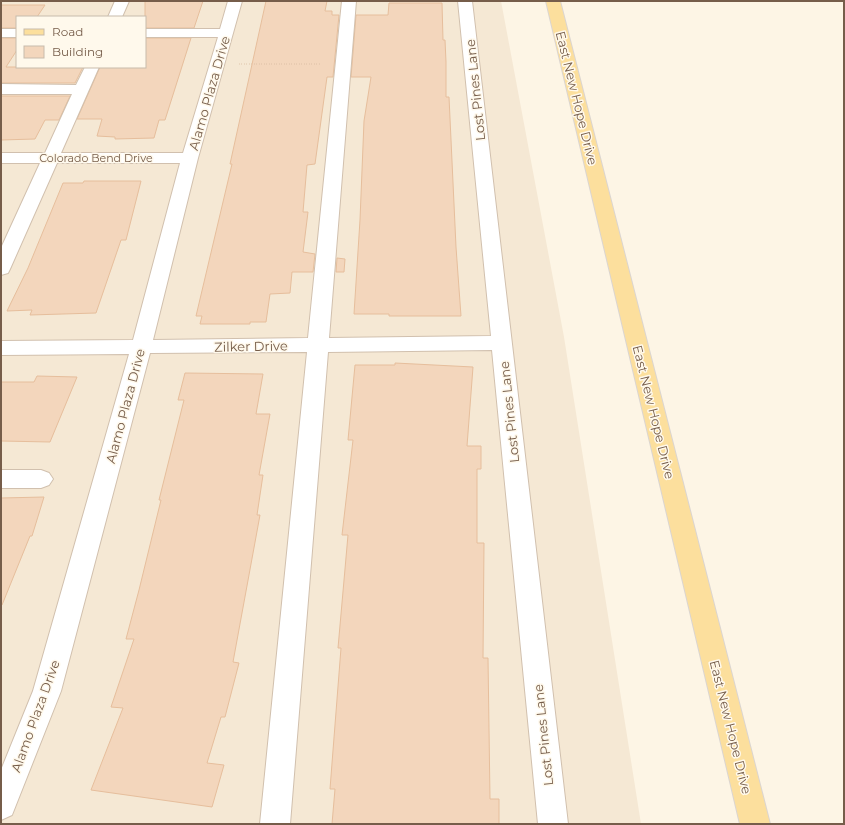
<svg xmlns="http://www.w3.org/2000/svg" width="845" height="825" viewBox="0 0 845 825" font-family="Montserrat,sans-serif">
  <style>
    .residential { fill: #f5e8d4; fill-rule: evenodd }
    .building { fill: #f3d6bc; stroke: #e6be9c }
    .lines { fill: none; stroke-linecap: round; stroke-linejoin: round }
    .minor-casing { stroke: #d1c0ae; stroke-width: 2 }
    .major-casing { stroke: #dbd5d0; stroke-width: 2 }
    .path { stroke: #d8b99f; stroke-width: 1.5; stroke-dasharray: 0.5 2; stroke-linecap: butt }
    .minor { fill: #fff; fill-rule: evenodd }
    .major { fill: #fcdf9d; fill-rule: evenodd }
    .labels { text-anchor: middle; stroke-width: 3; stroke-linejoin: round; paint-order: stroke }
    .far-street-label { font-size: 11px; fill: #765d4a; stroke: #fff9ec }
    .street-label { font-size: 13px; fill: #765d4a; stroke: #fff9ec }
  </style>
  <rect width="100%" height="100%" fill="#fdf5e5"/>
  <path class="residential" d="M 1,1 L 501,1 L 564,337 L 641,824 L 1,824 ZM 17,17 L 145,17 L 145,67 L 17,67 Z"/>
  <g class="building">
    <path d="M 145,1 L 203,1 L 194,28 L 145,28 Z"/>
    <path d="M 266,1 L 327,1 L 325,11 L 332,11 L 332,15 L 339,15 L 333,77 L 327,77 L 315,164 L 307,165 L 303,212 L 308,212 L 303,252 L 315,254 L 313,272 L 292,272 L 290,293 L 270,294 L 266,322 L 250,322 L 250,324 L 200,324 L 202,316 L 196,316 L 232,164 L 230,164 Z"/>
    <path d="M 389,3 L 442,3 L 443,40 L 445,40 L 446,62 L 446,97 L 449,97 L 456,247 L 461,316 L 389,316 L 389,314 L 354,314 L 360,220 L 364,121 L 371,77 L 351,77 L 356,15 L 388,15 Z"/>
    <path d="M 1,5 L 45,5 L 37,17 L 17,17 L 17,28 L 1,28 Z"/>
    <path d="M 1,38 L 17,38 L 17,50 L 6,67 L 83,67 L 75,83 L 1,83 Z"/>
    <path d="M 145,38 L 191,38 L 165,120 L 159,120 L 154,138 L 115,139 L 115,137 L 97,136 L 102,119 L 77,119 L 100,67 L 145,67 Z"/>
    <path d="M 1,96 L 70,96 L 59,120 L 45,120 L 35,139 L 1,140 Z"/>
    <path d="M 84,181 L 141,181 L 126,240 L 121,240 L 96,313 L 30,315 L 32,310 L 7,311 L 28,268 L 63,183 L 83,183 Z"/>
    <path d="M 337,258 L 345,259 L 344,272 L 336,272 Z"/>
    <path d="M 395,363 L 473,367 L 467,446 L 481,446 L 481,469 L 477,469 L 477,543 L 484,543 L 483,658 L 488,658 L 490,799 L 499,799 L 499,824 L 332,824 L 335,789 L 330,789 L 341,648 L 338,648 L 348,535 L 342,535 L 353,440 L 348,440 L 355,365 L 395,365 Z"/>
    <path d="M 185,373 L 263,374 L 256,414 L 270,414 L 259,475 L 263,475 L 257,515 L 260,515 L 233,662 L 239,663 L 225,717 L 221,717 L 207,763 L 224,765 L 212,807 L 91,790 L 123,708 L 111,707 L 134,639 L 126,639 L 139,590 L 161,500 L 159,500 L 184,400 L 178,400 Z"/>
    <path d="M 37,376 L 77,377 L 50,442 L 1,441 L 1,382 L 34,382 Z"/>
    <path d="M 44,497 L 32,536 L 30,536 L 2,605 L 1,605 L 1,498 Z"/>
  </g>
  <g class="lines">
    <g class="minor-casing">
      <g id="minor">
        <path d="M 115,1 L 129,1 L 122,17 L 108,17 Z"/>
        <path d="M 228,1 L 242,1 L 198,158 L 153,340 L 308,338 L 342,1 L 356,1 L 329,338 L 491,336 L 458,1 L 472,1 L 568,824 L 538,824 L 492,350 L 328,352 L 290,824 L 260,824 L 307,352 L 150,353 L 61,691 L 12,815 L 1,820 L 1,770 L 33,691 L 129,354 L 1,355 L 1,341 L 133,340 L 180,163 L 57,163 L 10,269 L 8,273 L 1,275 L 1,248 L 40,163 L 1,163 L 1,153 L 45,153 L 72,94 L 1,94 L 1,84 L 76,85 L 85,67 L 99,67 L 61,153 L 183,153 L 218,37 L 145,37 L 145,29 L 220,29 Z"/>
        <rect x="1" y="29" width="16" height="8"/>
        <path d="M 1,470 L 41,470 L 49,473 L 53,479 L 49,485 L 41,488 L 1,488 Z"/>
      </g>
    </g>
    <g class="major-casing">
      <path id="major" d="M 546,1 L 560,1 L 770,824 L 740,824 Z"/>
    </g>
    <path class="path" d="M 239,64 L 320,64"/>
    <use href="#minor" class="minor"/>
    <use href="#major" class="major"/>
  </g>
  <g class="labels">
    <g class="far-street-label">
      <text x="96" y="162">Colorado Bend Drive</text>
    </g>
    <g class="street-label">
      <text transform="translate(475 90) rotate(-96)" y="5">Lost Pines Lane</text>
      <text transform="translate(209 93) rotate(-74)" y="5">Alamo Plaza Drive</text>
      <text transform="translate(577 98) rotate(76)" y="5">East New Hope Drive</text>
      <text transform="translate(251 346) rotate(-1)" y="5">Zilker Drive</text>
      <text transform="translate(125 406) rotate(-75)" y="5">Alamo Plaza Drive</text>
      <text transform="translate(509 412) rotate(-96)" y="5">Lost Pines Lane</text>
      <text transform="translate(654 412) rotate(76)" y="5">East New Hope Drive</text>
      <text transform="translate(35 716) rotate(-70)" y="5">Alamo Plaza Drive</text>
      <text transform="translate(731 727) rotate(76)" y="5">East New Hope Drive</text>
      <text transform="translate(543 735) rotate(-96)" y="5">Lost Pines Lane</text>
    </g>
  </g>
  <rect width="845" height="825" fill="none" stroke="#765d4a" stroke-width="4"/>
  <rect x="16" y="16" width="130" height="52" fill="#fff9ec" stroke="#c8bbab"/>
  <rect x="24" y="29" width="20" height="6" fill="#fcdf9d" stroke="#c8bbab"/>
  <text x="52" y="36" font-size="12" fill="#765d4a">Road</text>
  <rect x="24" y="46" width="20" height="12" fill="#f3d6bc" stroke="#c8bbab"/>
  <text x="52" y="56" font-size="12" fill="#765d4a">Building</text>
</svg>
